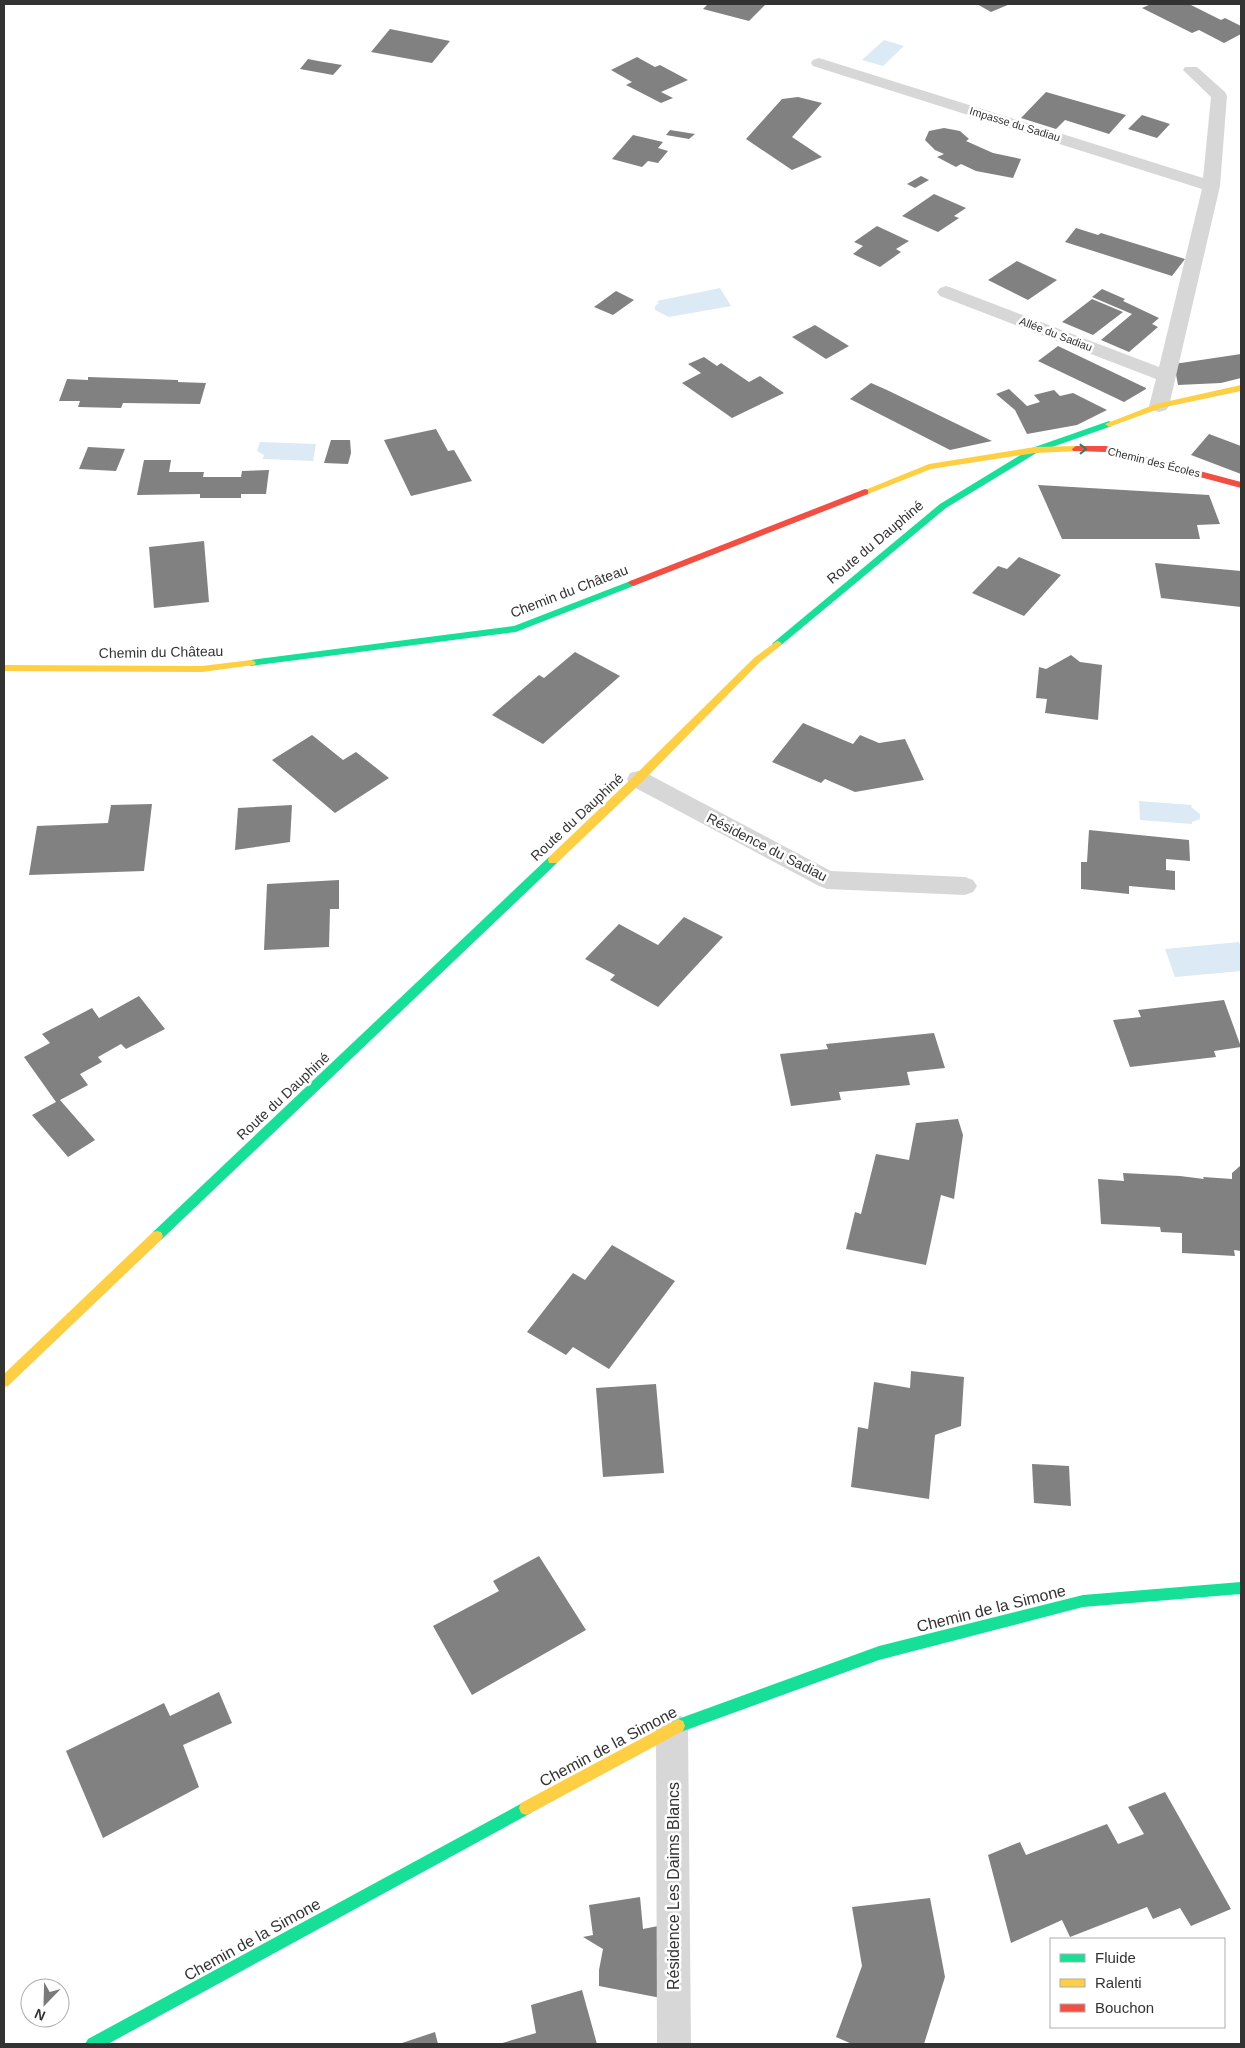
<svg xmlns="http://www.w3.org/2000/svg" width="1245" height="2048" viewBox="0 0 1245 2048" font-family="Arial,sans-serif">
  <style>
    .water { fill: #dbeaf4 }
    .building { fill: #818181 }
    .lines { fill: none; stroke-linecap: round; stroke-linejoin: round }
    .lane { fill: #d7d7d7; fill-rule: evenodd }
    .fast { fill: #16e098; fill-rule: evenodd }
    .slow { fill: #ffcf43; fill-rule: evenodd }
    .jam { fill: #f24e42; fill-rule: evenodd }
    .oneway { stroke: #268160 }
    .labels { text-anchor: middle; stroke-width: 5; stroke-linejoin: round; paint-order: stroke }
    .far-street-label { font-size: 11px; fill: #333; stroke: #fff }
    .street-label { font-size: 14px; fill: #333; stroke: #fff }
    .near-street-label { font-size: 16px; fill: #333; stroke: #fff }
  </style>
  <rect width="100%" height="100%" fill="#fff"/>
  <g class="water">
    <path d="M 884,40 L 904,46 L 883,66 L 862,60 Z"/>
    <path d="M 720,288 L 731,306 L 669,317 L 655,310 L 655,306 L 659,303 L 657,301 Z"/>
    <path d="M 260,442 L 316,444 L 313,461 L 263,459 L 264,455 L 257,451 Z"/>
    <path d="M 1139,801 L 1192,805 L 1191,807 L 1200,814 L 1200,819 L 1192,822 L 1192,824 L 1140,820 Z"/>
    <path d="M 1239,942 L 1241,948 L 1241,971 L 1175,977 L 1165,949 Z"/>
  </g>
  <g class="building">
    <path d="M 708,4 L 766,4 L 749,21 L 703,9 Z"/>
    <path d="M 977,4 L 1010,4 L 991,12 Z"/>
    <path d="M 1151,4 L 1189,4 L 1221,20 L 1225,18 L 1241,26 L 1241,34 L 1224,43 L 1199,30 L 1192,33 L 1142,8 Z"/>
    <path d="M 390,29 L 450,41 L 432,63 L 371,52 Z"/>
    <path d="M 637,57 L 655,67 L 660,65 L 688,80 L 661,92 L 673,98 L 661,103 L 626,85 L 632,82 L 611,70 Z"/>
    <path d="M 308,59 L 318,61 L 342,65 L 333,75 L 300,69 Z"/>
    <path d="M 1046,92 L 1126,115 L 1109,134 L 1065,120 L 1056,129 L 1021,118 Z"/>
    <path d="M 798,97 L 822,103 L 792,137 L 822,157 L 792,170 L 746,139 L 782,99 Z"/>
    <path d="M 1142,115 L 1170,124 L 1157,138 L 1128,129 Z"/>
    <path d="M 944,128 L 960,131 L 969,139 L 966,141 L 993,153 L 1021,159 L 1013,178 L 976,171 L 961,164 L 956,167 L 937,157 L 944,154 L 935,150 L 925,140 L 929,131 Z"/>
    <path d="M 670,130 L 695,134 L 689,139 L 666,135 Z"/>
    <path d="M 633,135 L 663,142 L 658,148 L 668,151 L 658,163 L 648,161 L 642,167 L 612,159 Z"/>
    <path d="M 921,176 L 929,180 L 915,188 L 907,184 Z"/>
    <path d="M 934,194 L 966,208 L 954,216 L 959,218 L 938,232 L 902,216 Z"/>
    <path d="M 877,226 L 909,241 L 896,249 L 901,252 L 880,267 L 853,254 L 863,246 L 854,242 Z"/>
    <path d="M 1076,228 L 1098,235 L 1101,233 L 1185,259 L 1172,276 L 1065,242 Z"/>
    <path d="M 1017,261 L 1057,280 L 1028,300 L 988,280 Z"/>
    <path d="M 1102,289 L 1125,299 L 1123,301 L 1159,318 L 1152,324 L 1158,327 L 1129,352 L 1101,340 L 1132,314 L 1092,297 Z"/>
    <path d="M 616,291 L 634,300 L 613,315 L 594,307 Z"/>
    <path d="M 1092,299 L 1123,312 L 1093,335 L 1062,322 Z"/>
    <path d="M 815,325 L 849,346 L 826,359 L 792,337 Z"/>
    <path d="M 1058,346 L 1146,388 L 1146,389 L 1124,402 L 1038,361 Z"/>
    <path d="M 1241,354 L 1241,378 L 1221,383 L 1178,385 L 1174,364 Z"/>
    <path d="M 704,357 L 717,366 L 721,363 L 749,382 L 760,376 L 784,393 L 732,418 L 682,383 L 701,373 L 688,364 Z"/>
    <path d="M 88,377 L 178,380 L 178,382 L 206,383 L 200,404 L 123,403 L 121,408 L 78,407 L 80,401 L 59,401 L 67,379 L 88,380 Z"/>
    <path d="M 871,383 L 887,390 L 992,441 L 950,450 L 850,399 Z"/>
    <path d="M 1009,389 L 1027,406 L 1040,402 L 1034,395 L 1054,390 L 1060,396 L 1073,393 L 1107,410 L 1077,425 L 1027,434 L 1015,410 L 996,394 Z"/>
    <path d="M 436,429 L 448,451 L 454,450 L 472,481 L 411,496 L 384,440 Z"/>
    <path d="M 1209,434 L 1241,446 L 1241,474 L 1191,455 Z"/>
    <path d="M 331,440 L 350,440 L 351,453 L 348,464 L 324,463 Z"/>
    <path d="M 88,447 L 125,449 L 116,471 L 79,469 Z"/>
    <path d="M 144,460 L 171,460 L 169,472 L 204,472 L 203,477 L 241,477 L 242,471 L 269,470 L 266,494 L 241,494 L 241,498 L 200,498 L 200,494 L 137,495 Z"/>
    <path d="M 1038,485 L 1209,495 L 1220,524 L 1197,525 L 1200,539 L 1062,539 Z"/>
    <path d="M 204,541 L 209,602 L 154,608 L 149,547 Z"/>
    <path d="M 1019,557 L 1061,575 L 1024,616 L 972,593 L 998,566 L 1007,569 Z"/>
    <path d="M 1155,563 L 1241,571 L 1241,607 L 1161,598 Z"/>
    <path d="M 575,652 L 620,676 L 543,744 L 492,715 L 539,675 L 544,678 Z"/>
    <path d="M 1071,655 L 1080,662 L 1102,665 L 1098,720 L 1045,713 L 1047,699 L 1036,698 L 1039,667 L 1046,669 Z"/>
    <path d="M 803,723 L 853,744 L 860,735 L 879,743 L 905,739 L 924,780 L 855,792 L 825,779 L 821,783 L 772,762 Z"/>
    <path d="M 312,735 L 343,760 L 356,752 L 389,778 L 335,813 L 272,760 Z"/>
    <path d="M 152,804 L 144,871 L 29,875 L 37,826 L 108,823 L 111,805 Z"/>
    <path d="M 292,805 L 290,842 L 235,850 L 238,808 Z"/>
    <path d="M 1089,830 L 1189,840 L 1190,861 L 1166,859 L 1166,870 L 1175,871 L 1175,890 L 1129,886 L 1129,894 L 1081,889 L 1081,862 L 1087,862 Z"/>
    <path d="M 339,880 L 339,909 L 330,909 L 329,947 L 264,950 L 267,884 Z"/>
    <path d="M 684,917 L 723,937 L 658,1007 L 610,980 L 615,975 L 585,959 L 619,924 L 658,945 Z"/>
    <path d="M 139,996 L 165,1029 L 126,1049 L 121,1044 L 98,1057 L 102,1062 L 80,1074 L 88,1085 L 60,1100 L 95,1140 L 68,1157 L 32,1115 L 56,1102 L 24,1057 L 50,1043 L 42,1034 L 92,1008 L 99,1018 Z"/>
    <path d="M 1224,1000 L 1241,1047 L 1214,1051 L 1216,1057 L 1130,1067 L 1113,1020 L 1141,1017 L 1138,1010 Z"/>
    <path d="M 934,1033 L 945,1068 L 907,1072 L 910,1085 L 839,1092 L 841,1100 L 791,1106 L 780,1054 L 828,1049 L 826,1044 Z"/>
    <path d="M 958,1119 L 963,1135 L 954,1199 L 941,1195 L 926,1265 L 846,1249 L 855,1212 L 861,1214 L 876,1154 L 909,1160 L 916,1123 Z"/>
    <path d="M 1240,1166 L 1241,1251 L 1234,1250 L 1235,1256 L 1182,1253 L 1182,1233 L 1161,1232 L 1160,1227 L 1101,1224 L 1098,1179 L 1124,1181 L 1123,1173 L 1180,1176 L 1204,1179 L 1203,1177 L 1232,1179 L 1232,1173 Z"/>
    <path d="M 612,1245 L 675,1281 L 609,1369 L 573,1347 L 566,1355 L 527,1332 L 573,1273 L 585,1280 Z"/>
    <path d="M 911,1371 L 964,1377 L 961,1426 L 935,1435 L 929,1499 L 851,1487 L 858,1427 L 868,1429 L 874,1382 L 910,1388 Z"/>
    <path d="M 656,1384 L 664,1473 L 603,1477 L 596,1388 Z"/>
    <path d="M 1032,1464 L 1069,1466 L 1071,1506 L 1034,1503 Z"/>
    <path d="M 539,1556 L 586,1630 L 472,1695 L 433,1626 L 499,1591 L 493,1581 Z"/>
    <path d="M 219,1692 L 232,1723 L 183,1745 L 199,1787 L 103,1838 L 66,1751 L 164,1703 L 170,1716 Z"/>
    <path d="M 1165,1792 L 1231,1909 L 1191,1926 L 1180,1908 L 1153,1919 L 1147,1907 L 1070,1937 L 1062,1920 L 1011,1943 L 988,1855 L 1020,1842 L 1026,1855 L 1107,1824 L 1118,1844 L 1144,1834 L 1128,1807 Z"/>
    <path d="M 640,1897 L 643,1929 L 658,1926 L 661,1998 L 599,1986 L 599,1970 L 603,1949 L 583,1937 L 593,1935 L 589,1905 Z"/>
    <path d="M 930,1898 L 945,1977 L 924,2044 L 852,2044 L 836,2037 L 862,1966 L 852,1907 Z"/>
    <path d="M 582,1990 L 597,2044 L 499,2044 L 536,2033 L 531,2005 Z"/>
    <path d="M 435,2032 L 438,2044 L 399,2044 Z"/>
  </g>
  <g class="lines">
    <g class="lane">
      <path d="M 819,58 L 1203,178 L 1211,97 L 1183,70 L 1185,67 L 1197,67 L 1225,92 L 1227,96 L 1220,186 L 1169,406 L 1166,410 L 1159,412 L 1152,410 L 1149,406 L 1156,379 L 940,296 L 937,292 L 940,288 L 946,286 L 952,288 L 1159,367 L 1202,189 L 813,66 L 811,63 L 813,60 Z"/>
      <path d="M 638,771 L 646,773 L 831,871 L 965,877 L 973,880 L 977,886 L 973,892 L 965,895 L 827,889 L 819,886 L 630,785 L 627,779 L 630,773 Z"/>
      <path d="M 672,1713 L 683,1717 L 688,1728 L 691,2044 L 657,2044 L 656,1728 L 661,1717 Z"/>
    </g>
    <g class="fast">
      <path d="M 1109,421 L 1113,424 L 1112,426 L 1038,452 L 946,508 L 780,646 L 774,646 L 772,644 L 774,642 L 940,504 L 1032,448 Z"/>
      <path d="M 633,580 L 638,583 L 636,585 L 516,632 L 251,666 L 246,663 L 251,660 L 514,626 Z"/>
      <path d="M 553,856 L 557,857 L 558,860 L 557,863 L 161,1240 L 157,1241 L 153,1240 L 151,1236 L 153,1232 L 549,857 Z"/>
      <path d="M 1241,1582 L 1241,1594 L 1083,1607 L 879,1660 L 678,1733 L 673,1731 L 671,1726 L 673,1721 L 678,1719 L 879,1646 L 1083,1595 Z"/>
      <path d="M 526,1801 L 531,1803 L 533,1808 L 531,1813 L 108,2044 L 85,2044 L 88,2039 Z"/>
    </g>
    <g class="slow">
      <path d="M 1241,385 L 1241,391 L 1161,408 L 1109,427 L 1105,424 L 1156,404 Z"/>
      <path d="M 1076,446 L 1080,449 L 1079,451 L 1035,453 L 931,469 L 868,494 L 865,495 L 860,492 L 929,464 L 1035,447 Z"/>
      <path d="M 777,641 L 780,642 L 782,644 L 780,646 L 760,662 L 642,782 L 557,863 L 549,863 L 548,860 L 549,857 L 634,776 L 754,658 Z"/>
      <path d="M 251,660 L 254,661 L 256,663 L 254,665 L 202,672 L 4,671 L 4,665 L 202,666 Z"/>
      <path d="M 157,1231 L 161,1232 L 163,1236 L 161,1240 L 8,1386 L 4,1387 L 4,1374 L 153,1232 Z"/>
      <path d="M 678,1719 L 683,1721 L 685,1726 L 683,1731 L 531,1813 L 526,1815 L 521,1813 L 519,1808 L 521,1803 Z"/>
    </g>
    <g class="jam">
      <path d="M 1076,446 L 1106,446 L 1241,482 L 1241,488 L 1106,452 L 1073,451 L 1072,449 Z"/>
      <path d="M 865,489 L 868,490 L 868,494 L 636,585 L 633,586 L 628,583 L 630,581 Z"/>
    </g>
  </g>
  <defs><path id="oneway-chevron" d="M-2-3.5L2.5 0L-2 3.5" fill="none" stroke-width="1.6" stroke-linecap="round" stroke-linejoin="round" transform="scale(1.25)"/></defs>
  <use class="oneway" href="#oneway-chevron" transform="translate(1083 449) rotate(-1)"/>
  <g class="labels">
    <g class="far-street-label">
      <text transform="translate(1015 124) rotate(17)" y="4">Impasse du Sadiau</text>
      <text transform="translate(1056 334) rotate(21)" y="4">Allée du Sadiau</text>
      <text transform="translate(1154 462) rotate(14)" y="4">Chemin des Écoles</text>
    </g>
    <g class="street-label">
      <text transform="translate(875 542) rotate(-40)" y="5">Route du Dauphiné</text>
      <text transform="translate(569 591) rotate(-21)" y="5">Chemin du Château</text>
      <text transform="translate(161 652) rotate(-1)" y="5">Chemin du Château</text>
      <text transform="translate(577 817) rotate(-43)" y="5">Route du Dauphiné</text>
      <text transform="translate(767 847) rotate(27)" y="5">Résidence du Sadiau</text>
      <text transform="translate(283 1096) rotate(-43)" y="5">Route du Dauphiné</text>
    </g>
    <g class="near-street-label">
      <text transform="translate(991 1608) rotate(-14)" y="6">Chemin de la Simone</text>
      <text transform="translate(608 1746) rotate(-28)" y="6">Chemin de la Simone</text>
      <text transform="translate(673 1886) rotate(-90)" y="6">Résidence Les Daims Blancs</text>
      <text transform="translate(252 1939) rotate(-29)" y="6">Chemin de la Simone</text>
    </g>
  </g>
  <rect width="1245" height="2048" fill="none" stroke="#333333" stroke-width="10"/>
  <rect x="1050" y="1938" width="175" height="90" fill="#ffffff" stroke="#adadad"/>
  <rect x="1060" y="1954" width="25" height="8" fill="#16e098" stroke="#adadad"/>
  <text x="1095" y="1963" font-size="15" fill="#333333">Fluide</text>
  <rect x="1060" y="1979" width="25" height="8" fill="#ffcf43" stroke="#adadad"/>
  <text x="1095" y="1988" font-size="15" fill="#333333">Ralenti</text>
  <rect x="1060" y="2004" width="25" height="8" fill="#f24e42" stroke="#adadad"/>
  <text x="1095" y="2013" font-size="15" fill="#333333">Bouchon</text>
  <g transform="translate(45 2003) rotate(203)"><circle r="24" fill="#ffffff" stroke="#adadad"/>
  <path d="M0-4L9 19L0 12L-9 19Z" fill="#7a7a7a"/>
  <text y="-8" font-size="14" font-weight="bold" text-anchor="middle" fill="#333333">N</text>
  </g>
</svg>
